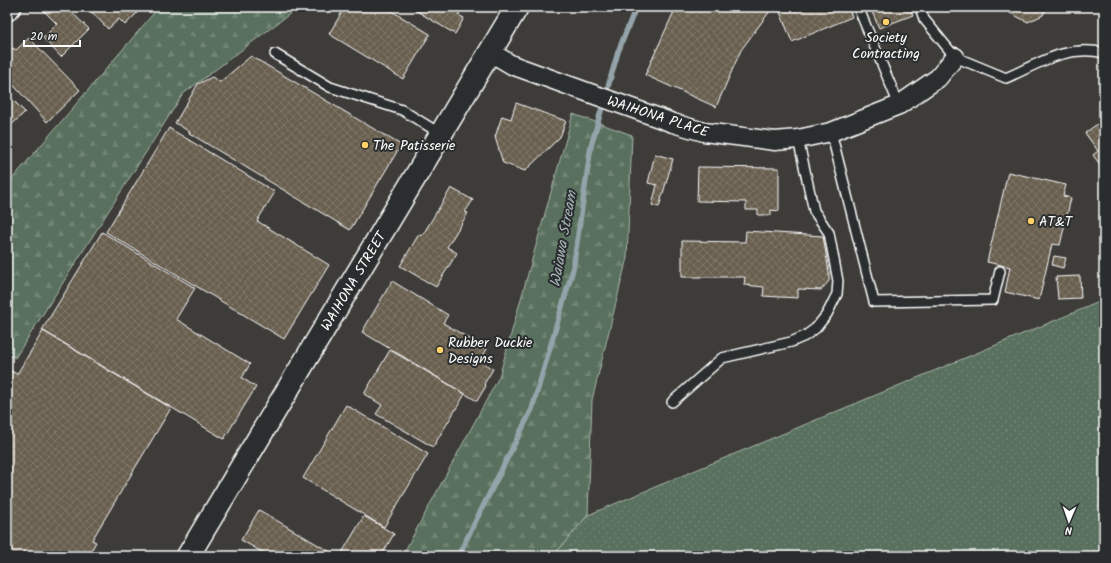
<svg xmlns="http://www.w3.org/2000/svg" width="1111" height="563" viewBox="0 0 1111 563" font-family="Kalam,sans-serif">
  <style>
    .grass { fill: url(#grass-dots); stroke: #acb8ae }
    .forest { fill: url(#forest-firs); stroke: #acb8ae }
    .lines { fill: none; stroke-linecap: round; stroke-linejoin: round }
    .stream { stroke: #94a4aa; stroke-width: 5.5 }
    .building { fill: url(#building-cross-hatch); stroke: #fff }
    .lane-casing { stroke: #fff; stroke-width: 12 }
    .street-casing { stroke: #fff; stroke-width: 21 }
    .secondary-casing { stroke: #fff; stroke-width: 25 }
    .lane { stroke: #2a2d2e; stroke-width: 9 }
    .street { stroke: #2a2d2e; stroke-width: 18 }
    .secondary { stroke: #2a2d2e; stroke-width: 22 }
    .poi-dot { fill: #ffd166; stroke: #2a2d2e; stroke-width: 1.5 }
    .labels { text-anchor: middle; stroke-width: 4; stroke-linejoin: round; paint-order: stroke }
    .poi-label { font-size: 14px; fill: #fff; stroke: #2a2d2e; text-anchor: start }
    .street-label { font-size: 14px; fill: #fff; stroke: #2a2d2e }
    .water-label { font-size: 15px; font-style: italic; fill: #a6b4b8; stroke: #2a2d2e }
  </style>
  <defs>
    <pattern id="grass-dots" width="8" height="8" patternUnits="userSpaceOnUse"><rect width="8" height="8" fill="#58705d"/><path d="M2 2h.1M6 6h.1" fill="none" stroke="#718575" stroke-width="1.8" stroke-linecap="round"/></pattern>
    <pattern id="forest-firs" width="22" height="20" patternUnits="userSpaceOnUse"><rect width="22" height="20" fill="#58705d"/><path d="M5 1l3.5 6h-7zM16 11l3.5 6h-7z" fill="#718575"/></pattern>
    <pattern id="building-cross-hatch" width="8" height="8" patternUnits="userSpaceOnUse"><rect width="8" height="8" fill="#695e50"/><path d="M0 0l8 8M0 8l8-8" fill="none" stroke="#80766a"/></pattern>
  </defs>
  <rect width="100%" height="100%" fill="#3d3c38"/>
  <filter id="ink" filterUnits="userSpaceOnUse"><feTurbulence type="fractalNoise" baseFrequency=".025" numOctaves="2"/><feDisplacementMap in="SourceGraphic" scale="8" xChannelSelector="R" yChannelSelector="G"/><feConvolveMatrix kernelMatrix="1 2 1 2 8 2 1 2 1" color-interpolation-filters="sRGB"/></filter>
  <g filter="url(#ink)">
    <path class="grass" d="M 1104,300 L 1104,556 L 553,556 L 588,515 Z"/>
    <g class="forest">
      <path d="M 159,7 L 299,7 L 183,94 L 15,358 L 7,353 L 7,185 Z"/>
      <path d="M 573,114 L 632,135 L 627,258 L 592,400 L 588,515 L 553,556 L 402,556 L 499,377 Z"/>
    </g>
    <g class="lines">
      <path class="stream" d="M 458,556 L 532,409 L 573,269 L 591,146 L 618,52 L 636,7"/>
    </g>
    <g class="building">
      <path d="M 49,7 L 66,7 L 89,29 L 61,57 L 43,38 L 57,24 L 44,11 Z"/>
      <path d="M 87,7 L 143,7 L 125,25 L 119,19 L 108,29 Z"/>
      <path d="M 345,7 L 385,7 L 430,34 L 403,79 L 329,34 Z"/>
      <path d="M 410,7 L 463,7 L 458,15 L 464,18 L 455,34 Z"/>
      <path d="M 676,7 L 773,7 L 741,50 L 716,107 L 645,75 Z"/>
      <path d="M 778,7 L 848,7 L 852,17 L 792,42 Z"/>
      <path d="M 870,7 L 909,7 L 913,15 L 879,28 Z"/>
      <path d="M 998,7 L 1047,7 L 1043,15 L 1028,22 Z"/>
      <path d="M 29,38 L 80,90 L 47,122 L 7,78 L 7,53 L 13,48 L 16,50 Z"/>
      <path d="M 251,56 L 401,145 L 350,230 L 189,133 L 190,132 L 175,123 L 198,84 L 212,77 L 220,82 Z"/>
      <path d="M 7,94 L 25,112 L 7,129 Z"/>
      <path d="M 516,103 L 566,121 L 560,137 L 525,171 L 503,163 L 495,137 L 502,116 L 511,119 Z"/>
      <path d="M 1104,119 L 1104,170 L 1093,155 L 1098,151 L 1085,133 Z"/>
      <path d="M 169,128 L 275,192 L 257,221 L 329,265 L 284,339 L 106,232 Z"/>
      <path d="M 655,154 L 673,159 L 659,207 L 652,205 L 657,185 L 648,183 Z"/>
      <path d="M 698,167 L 779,168 L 779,211 L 771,210 L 771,215 L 758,215 L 758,210 L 746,210 L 746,202 L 697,201 Z"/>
      <path d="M 1008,172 L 1066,185 L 1063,196 L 1071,198 L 1060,245 L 1052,244 L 1039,300 L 1005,292 L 1010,267 L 987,262 Z"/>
      <path d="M 451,188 L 473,200 L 465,212 L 468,213 L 447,247 L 457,253 L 436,287 L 400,266 L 419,234 L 422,236 Z"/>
      <path d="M 746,231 L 823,236 L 829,272 L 829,281 L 821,290 L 798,289 L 798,298 L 763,296 L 764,287 L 744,285 L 745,277 L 682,277 L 682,241 L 745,242 Z"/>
      <path d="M 102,232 L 195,288 L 176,319 L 250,364 L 242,378 L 256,387 L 224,439 L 42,330 Z"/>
      <path d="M 1054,256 L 1066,258 L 1063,268 L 1052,265 Z"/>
      <path d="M 1080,276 L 1081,298 L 1058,299 L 1056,277 Z"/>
      <path d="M 392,281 L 448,315 L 443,323 L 487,349 L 480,361 L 493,369 L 484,384 L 486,386 L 477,401 L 362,332 Z"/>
      <path d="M 43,331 L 171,408 L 92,540 L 96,542 L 88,556 L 7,556 L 7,369 L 17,374 Z"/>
      <path d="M 390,350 L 465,394 L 433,447 L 376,414 L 382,405 L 364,394 Z"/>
      <path d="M 346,405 L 428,454 L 384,527 L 303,478 Z"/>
      <path d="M 259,510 L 337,556 L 269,556 L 241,540 Z"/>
      <path d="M 364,516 L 394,534 L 381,556 L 340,556 Z"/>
    </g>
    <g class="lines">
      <g class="lane-casing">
        <g id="lane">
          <path d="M 858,7 L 899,105"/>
          <path d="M 920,7 L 924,19 L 955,57 L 1006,78 C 1038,64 1067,44 1104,53"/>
          <path d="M 275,54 L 330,87 L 402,110 L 441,134"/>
          <path d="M 831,132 L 874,302 L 993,300 L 1000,271"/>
          <path d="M 672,402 L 722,358 L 791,342 L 805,336 L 816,328 L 827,314 L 837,294 L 838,281 L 829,233 L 814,211 L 798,139"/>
        </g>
      </g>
      <g class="street-casing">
        <g id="street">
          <path d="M 7,12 L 12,7"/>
          <path d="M 490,52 L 512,65 L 673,123 L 704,132 L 775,141 L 798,139 L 831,132 L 899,105 L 938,78 L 955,57"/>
        </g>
      </g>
      <g class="secondary-casing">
        <path id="secondary" d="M 188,556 L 517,7"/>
      </g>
      <use href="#lane" class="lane"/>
      <use href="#street" class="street"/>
      <use href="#secondary" class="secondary"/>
    </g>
  </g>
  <g class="poi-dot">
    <circle cx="886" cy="22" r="4"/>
    <circle cx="365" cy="145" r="4"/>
    <circle cx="1031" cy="221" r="4"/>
    <circle cx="440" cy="350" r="4"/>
  </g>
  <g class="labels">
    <g class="poi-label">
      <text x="886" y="42" text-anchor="middle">Society<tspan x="886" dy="16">Contracting</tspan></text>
      <text x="373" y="150">The Patisserie</text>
      <text x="1039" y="226">AT&amp;T</text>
      <text x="448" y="347">Rubber Duckie<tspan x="448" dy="16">Designs</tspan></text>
    </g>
    <g class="street-label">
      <text transform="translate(658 116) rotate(18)" y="5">WAIHONA PLACE</text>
      <text transform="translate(353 281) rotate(-59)" y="5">WAIHONA STREET</text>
    </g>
    <g class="water-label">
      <text transform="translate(563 239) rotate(-80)" y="5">Waiawa Stream</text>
    </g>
  </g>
  <rect width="1111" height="563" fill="none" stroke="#2a2d2e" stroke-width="24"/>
  <rect x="12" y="12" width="1087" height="539" fill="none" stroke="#fff" stroke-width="1.5" filter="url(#ink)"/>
  <g transform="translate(1069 521) rotate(182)" stroke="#2a2d2e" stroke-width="3" paint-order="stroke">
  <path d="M0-3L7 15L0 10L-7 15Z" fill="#ffffff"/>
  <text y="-6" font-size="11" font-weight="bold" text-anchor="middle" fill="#ffffff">N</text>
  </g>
  <path d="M24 40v6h56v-6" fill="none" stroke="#ffffff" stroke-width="2"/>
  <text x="30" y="40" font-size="12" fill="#ffffff" stroke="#2a2d2e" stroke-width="3" paint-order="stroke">20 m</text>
</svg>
